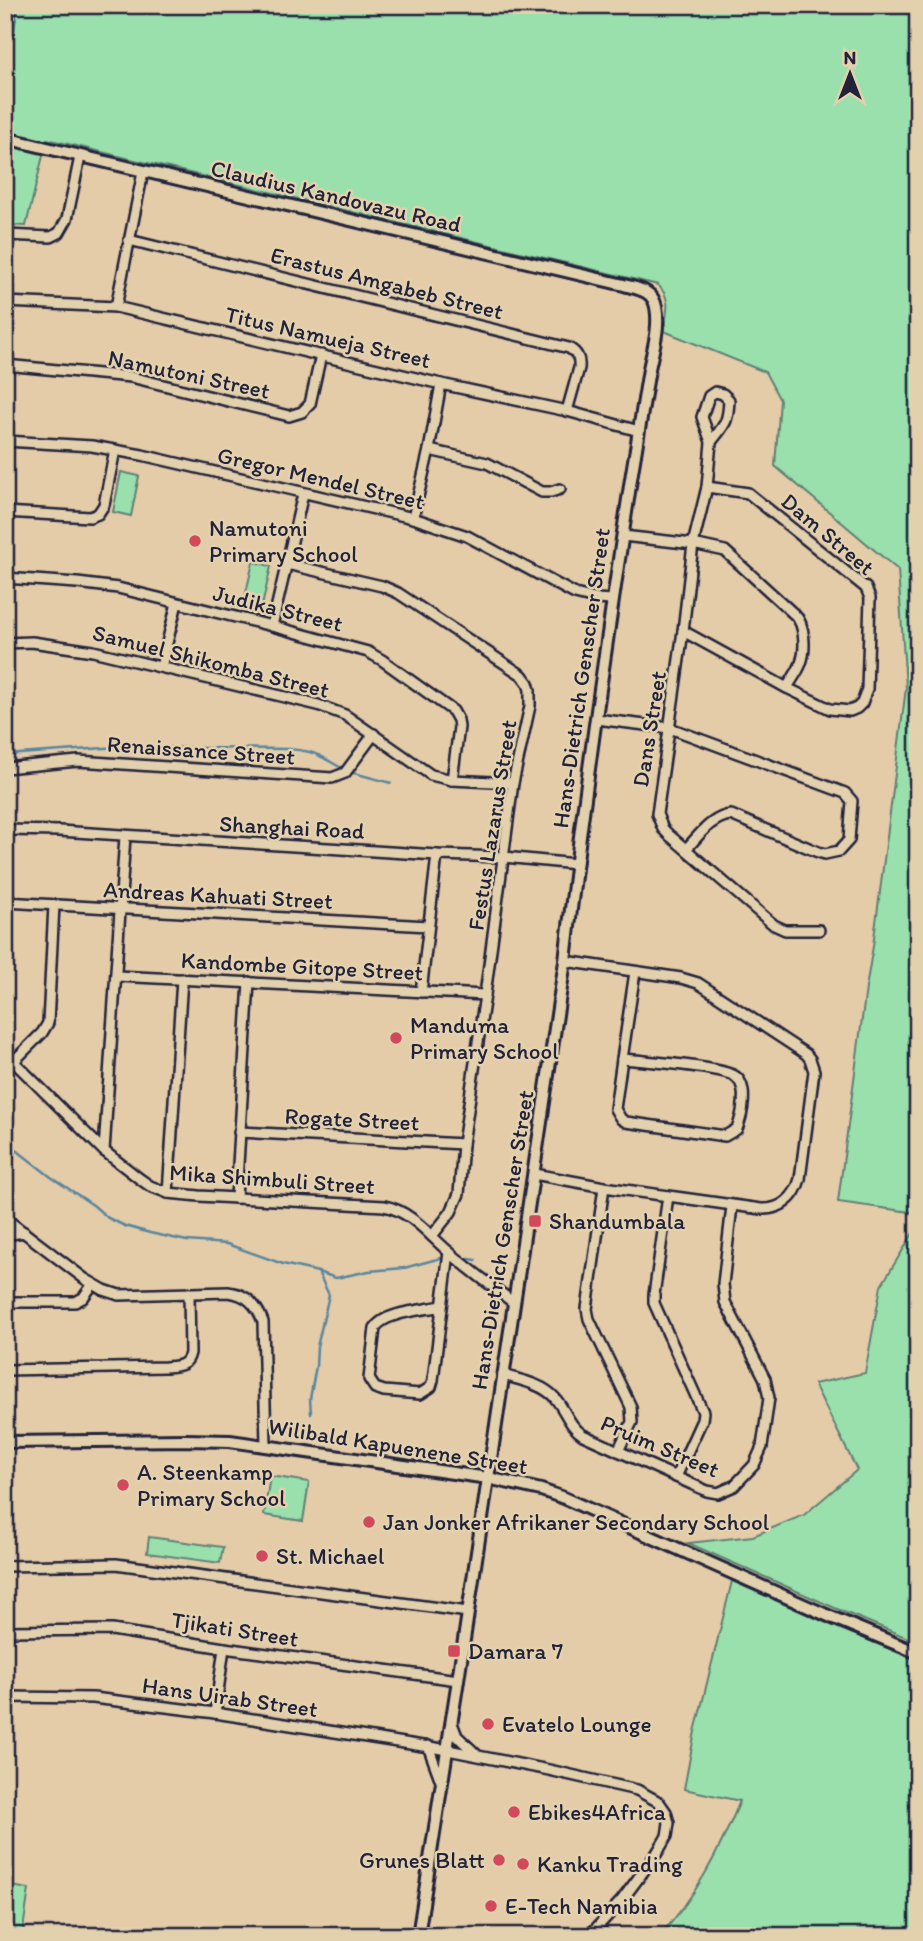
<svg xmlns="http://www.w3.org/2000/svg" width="923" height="1941" viewBox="0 0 923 1941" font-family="Itim,sans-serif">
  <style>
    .green { fill: #9ae0ad; stroke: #5e8174; stroke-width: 2 }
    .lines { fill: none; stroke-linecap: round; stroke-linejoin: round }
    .stream { stroke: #5a869d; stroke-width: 2.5 }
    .minor-casing { stroke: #22223b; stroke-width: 14 }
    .tertiary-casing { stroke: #22223b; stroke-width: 16 }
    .minor { stroke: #e3d1ae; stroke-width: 9 }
    .tertiary { stroke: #e3d1ae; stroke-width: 10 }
    .poi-dot { fill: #d1495b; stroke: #e3d1ae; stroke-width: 2.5 }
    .labels { text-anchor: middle; stroke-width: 5; stroke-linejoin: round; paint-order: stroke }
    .street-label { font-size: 23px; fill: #22223b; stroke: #e3d1ae }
    .poi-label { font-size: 23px; fill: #22223b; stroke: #e3d1ae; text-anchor: start }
  </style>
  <rect width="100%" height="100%" fill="#e4cca9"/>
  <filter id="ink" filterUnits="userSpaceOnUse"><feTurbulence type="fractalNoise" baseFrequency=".0143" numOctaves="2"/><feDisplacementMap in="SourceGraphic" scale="14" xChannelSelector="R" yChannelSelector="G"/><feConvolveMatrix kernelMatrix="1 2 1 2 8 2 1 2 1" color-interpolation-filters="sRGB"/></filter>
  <g filter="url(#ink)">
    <g class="green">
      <path d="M 5,5 L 918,5 L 918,1213 L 838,1202 L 866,988 L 873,946 L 906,688 L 898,570 L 775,466 L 780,400 L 765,372 L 664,331 C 666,313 673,300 658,285 L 47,139 L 26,226 L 7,225 L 7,198 L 5,198 Z"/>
      <path d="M 121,472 L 139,476 L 131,516 L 113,512 Z"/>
      <path d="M 253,562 L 271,566 L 262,606 L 244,602 Z"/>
      <path d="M 918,1225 L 918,1642 L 844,1612 L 688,1543 L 753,1536 L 804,1515 L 857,1470 L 814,1384 L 865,1373 L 881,1286 Z"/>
      <path d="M 270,1476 L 309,1482 L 303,1521 L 264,1515 Z"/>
      <path d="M 149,1537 L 223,1547 L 220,1563 L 147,1553 Z"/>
      <path d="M 732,1581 L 831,1625 L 918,1660 L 918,1936 L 659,1936 C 696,1898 720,1849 740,1801 L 684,1789 L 694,1736 Z"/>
      <path d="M 5,1885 L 29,1889 L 22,1936 L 5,1936 Z"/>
    </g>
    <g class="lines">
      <g class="stream">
        <path d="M 5,42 L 14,29 L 18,5"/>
        <path d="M 5,755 L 119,747 L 289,749 C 299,750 310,751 318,755 C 327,759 335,765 344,769"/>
        <path d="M 350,772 L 391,783"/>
        <path d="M 5,1141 L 51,1177 L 93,1205 L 108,1218 L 125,1226 L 150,1233 L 187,1241 L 227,1244 L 283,1264 L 318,1272 L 336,1278 L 369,1271 L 404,1268 L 441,1258"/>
        <path d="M 462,1258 L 476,1260"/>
        <path d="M 311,1414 L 310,1399 L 316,1366 L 317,1347 L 329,1295 L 318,1272"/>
      </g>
      <g class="minor-casing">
        <g id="minor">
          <path d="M 5,235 L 51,237 L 59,233 L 67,219 L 80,157"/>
          <path d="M 129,240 L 569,348 C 577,353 580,358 579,368 L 567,411"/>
          <path d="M 5,302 L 116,307 L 441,384 L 567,411 L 639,431"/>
          <path d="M 116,307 L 143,172"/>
          <path d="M 5,365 L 131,377 L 289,416 L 302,412 L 310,404 L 321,355"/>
          <path d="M 5,441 L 92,446 L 142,455 L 413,518 L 467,536 L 575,594 L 595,599 L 613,600"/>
          <path d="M 711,442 C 725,424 728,423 729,400 L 723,394 L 715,392 L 709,396 L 702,417 L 711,442 L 707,487 L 693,544 L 683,631 L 657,814 L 663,829 L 669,835 L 774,925 L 785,930 L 819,930"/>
          <path d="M 429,450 L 487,463 L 542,492 L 551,492 L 560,489"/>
          <path d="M 5,512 L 90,517 L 98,514 L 104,505 L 115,450"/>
          <path d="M 413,518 L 429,450 L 441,384"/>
          <path d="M 623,536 L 693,544 L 725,551 L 795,615 C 805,624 806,650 801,663 C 798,672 791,680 787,688"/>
          <path d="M 287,564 L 382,586 L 398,593 L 522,675 L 528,683 L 530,690 L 530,706 L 513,783 L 485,995 L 463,1144 L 459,1194 L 451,1212 L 432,1236"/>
          <path d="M 5,578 L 77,583 L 118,588 L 272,626 L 368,652 L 382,660 L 453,711 L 458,720 L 459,727 L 452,780"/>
          <path d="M 272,626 L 303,494"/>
          <path d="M 683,631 L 787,688 L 830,709 L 850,711 L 857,708 L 862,703 L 867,689 L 870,598 L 866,588 L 748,493 L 707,487"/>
          <path d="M 5,643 L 32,642 L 93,651 L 318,705 L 345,715 L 431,775 L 452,780 L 513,783"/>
          <path d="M 161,667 L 177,603"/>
          <path d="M 596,719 L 670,728 L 837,790 L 845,793 L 852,801 L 849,840 L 839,851 L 825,854 L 818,852 L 731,815 C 711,817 699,836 686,849"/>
          <path d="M 5,768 L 78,761 L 332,778 L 345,773 L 374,734"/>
          <path d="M 5,830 L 59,831 L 437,855 L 504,857 L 576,864"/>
          <path d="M 5,902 L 428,926"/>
          <path d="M 117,976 L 485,995"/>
          <path d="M 421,992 L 437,855"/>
          <path d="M 5,1053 L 104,1151 L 140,1179 L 150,1186 L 168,1193 L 199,1196 L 384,1206 C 411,1211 429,1235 449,1252 C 470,1270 492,1286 514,1303"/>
          <path d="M 622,1059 C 643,1061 724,1067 736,1077 C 749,1088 742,1116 737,1129 L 725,1136 L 626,1122 L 621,1119 L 615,1109 Z"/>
          <path d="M 622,1059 L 635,972"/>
          <path d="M 13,1062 L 42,1033 L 48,1023 L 54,905"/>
          <path d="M 239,1132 L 463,1144"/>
          <path d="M 104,1151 L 125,836"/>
          <path d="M 534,1174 L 604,1187 L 761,1209 C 781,1210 795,1198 800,1179 L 814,1071 L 810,1059 L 806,1054 L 698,983 L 681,978 L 565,961"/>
          <path d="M 604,1187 L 587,1309 L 589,1319 L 631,1407 L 632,1422 L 618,1451"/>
          <path d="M 168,1193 L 182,979"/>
          <path d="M 668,1196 L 654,1295 L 654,1303 L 703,1412 L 702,1420 L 676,1477"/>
          <path d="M 236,1198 L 249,982"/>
          <path d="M 5,1218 L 85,1279 L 104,1290 L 119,1295 L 228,1292 C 247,1294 257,1305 263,1322 L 266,1445"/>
          <path d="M 5,1235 L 24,1232"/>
          <path d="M 5,1302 L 75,1302 L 83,1298 L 93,1284"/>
          <path d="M 442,1306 C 425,1310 384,1312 375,1328 L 369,1379 L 375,1388 L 384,1391 L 420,1394 L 431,1387 L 433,1380 L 449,1252"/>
          <path d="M 5,1370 L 165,1367 C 177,1366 187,1367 190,1353 L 189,1293"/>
          <path d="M 503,1375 C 520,1380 543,1384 555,1398 C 566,1411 569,1426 583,1435 L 707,1491 L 718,1493 L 734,1486 L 754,1465 L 762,1447 L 769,1398 L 765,1379 L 725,1302 L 723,1284 L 732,1206"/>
          <path d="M 5,1566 L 116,1564 L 468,1612"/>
          <path d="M 5,1631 L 112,1630 L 224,1648 L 458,1680"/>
          <path d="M 5,1697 L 93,1698 L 215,1713 L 448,1750 L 549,1770 L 637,1790 L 659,1802 L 666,1812 L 669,1823 L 667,1836 L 657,1853 L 622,1900 L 589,1936"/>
          <path d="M 215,1713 L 224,1648"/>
          <path d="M 452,1723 L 457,1736 L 476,1754"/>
          <path d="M 428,1746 L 442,1784"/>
        </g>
      </g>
      <g class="tertiary-casing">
        <g id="tertiary">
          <path d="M 5,138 L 624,285 C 638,289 653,290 656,307 C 660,327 653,349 649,369 C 643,406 637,442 631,479 C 607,639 583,800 565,961 L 458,1680 L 418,1936"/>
          <path d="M 5,1442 L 186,1440 L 230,1441 L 488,1478 L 541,1490 L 564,1498 L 831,1617 L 918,1653"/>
        </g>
      </g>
      <use href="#minor" class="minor"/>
      <use href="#tertiary" class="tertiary"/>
    </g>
  </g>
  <g class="poi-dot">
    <circle cx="195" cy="541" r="7"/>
    <circle cx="396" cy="1038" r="7"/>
    <rect x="528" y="1214" width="14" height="14" rx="3.5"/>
    <circle cx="123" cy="1485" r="7"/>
    <circle cx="369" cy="1522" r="7"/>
    <circle cx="262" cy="1556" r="7"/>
    <rect x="447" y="1644" width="14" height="14" rx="3.5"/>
    <circle cx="488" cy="1724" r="7"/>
    <circle cx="514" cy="1812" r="7"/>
    <circle cx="499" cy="1860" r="7"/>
    <circle cx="523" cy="1864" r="7"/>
    <circle cx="491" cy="1906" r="7"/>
  </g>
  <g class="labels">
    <g class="street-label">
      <text transform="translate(336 196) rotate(13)" y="8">Claudius Kandovazu Road</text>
      <text transform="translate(387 283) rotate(14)" y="8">Erastus Amgabeb Street</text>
      <text transform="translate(328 337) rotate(13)" y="8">Titus Namueja Street</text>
      <text transform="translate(189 374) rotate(12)" y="8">Namutoni Street</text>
      <text transform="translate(321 478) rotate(13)" y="8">Gregor Mendel Street</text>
      <text transform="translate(828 534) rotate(40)" y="8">Dam Street</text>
      <text transform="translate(278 608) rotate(14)" y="8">Judika Street</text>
      <text transform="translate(211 661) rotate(14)" y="8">Samuel Shikomba Street</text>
      <text transform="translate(581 678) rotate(-82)" y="8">Hans-Dietrich Genscher Street</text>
      <text transform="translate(649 729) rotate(-81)" y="8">Dans Street</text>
      <text transform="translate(201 750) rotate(4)" y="8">Renaissance Street</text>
      <text transform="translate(492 825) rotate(-81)" y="8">Festus Lazarus Street</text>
      <text transform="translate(292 827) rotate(3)" y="8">Shanghai Road</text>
      <text transform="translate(218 895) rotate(3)" y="8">Andreas Kahuati Street</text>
      <text transform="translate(302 966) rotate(3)" y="8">Kandombe Gitope Street</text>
      <text transform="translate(352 1119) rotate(3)" y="8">Rogate Street</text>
      <text transform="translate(272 1179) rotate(4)" y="8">Mika Shimbuli Street</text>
      <text transform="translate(502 1240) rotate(-81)" y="8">Hans-Dietrich Genscher Street</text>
      <text transform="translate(398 1446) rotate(9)" y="8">Wilibald Kapuenene Street</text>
      <text transform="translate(660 1446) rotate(23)" y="8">Pruim Street</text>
      <text transform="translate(235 1629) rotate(9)" y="8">Tjikati Street</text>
      <text transform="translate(230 1697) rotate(8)" y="8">Hans Uirab Street</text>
    </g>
    <g class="poi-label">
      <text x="209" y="536">Namutoni<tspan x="209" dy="26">Primary School</tspan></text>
      <text x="410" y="1033">Manduma<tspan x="410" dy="26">Primary School</tspan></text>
      <text x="549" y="1229">Shandumbala</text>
      <text x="137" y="1480">A. Steenkamp<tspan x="137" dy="26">Primary School</tspan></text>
      <text x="383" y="1530">Jan Jonker Afrikaner Secondary School</text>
      <text x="276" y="1564">St. Michael</text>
      <text x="468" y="1659">Damara 7</text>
      <text x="502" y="1732">Evatelo Lounge</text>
      <text x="528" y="1820">Ebikes4Africa</text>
      <text x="485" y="1868" text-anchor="end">Grunes Blatt</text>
      <text x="537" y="1872">Kanku Trading</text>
      <text x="505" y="1914">E-Tech Namibia</text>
    </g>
  </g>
  <rect width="923" height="1941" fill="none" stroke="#e3d1ae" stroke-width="28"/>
  <rect x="14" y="14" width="895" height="1913" fill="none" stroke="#22223b" stroke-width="2.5" filter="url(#ink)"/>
  <g transform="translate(850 74)" stroke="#e3d1ae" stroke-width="5" paint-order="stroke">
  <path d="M0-5L12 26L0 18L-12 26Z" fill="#22223b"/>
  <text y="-10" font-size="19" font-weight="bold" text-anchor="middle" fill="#22223b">N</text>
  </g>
</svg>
